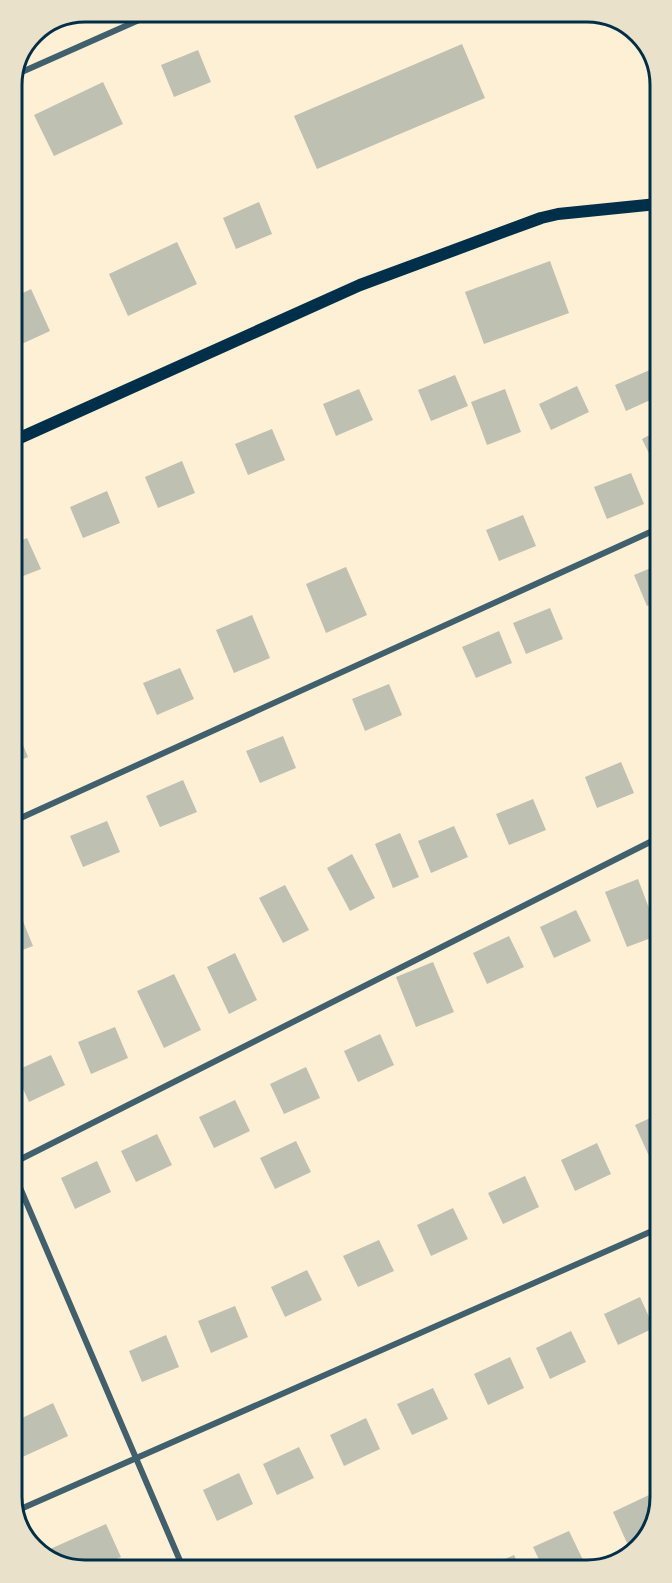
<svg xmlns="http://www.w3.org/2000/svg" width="672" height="1583" viewBox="0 0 672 1583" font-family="Arial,sans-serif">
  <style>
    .building { fill: #bec0b2 }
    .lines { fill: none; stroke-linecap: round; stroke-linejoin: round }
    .minor { stroke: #3f606c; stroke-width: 6 }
    .secondary { stroke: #003049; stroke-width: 12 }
    .rim { fill: none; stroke: #003049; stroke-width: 3 }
  </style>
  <rect width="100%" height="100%" fill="#fdf0d5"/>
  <g class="building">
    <path d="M 462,44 L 485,98 L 317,169 L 294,116 Z"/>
    <path d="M 198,50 L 211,82 L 174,97 L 161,65 Z"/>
    <path d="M 103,82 L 123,124 L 54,156 L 34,115 Z"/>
    <path d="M 259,202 L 272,234 L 236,249 L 223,218 Z"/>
    <path d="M 177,242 L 197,284 L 128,316 L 109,274 Z"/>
    <path d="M 550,261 L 569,313 L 484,344 L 465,292 Z"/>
    <path d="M 31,289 L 50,331 L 13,348 L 13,298 Z"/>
    <path d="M 652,369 L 657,381 L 657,397 L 626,411 L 615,385 Z"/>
    <path d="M 455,375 L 468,406 L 431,421 L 418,390 Z"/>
    <path d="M 577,386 L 589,412 L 551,430 L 539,404 Z"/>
    <path d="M 359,389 L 373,420 L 336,436 L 323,404 Z"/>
    <path d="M 505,389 L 521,432 L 487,445 L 471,402 Z"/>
    <path d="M 272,429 L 285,460 L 248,475 L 235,444 Z"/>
    <path d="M 657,431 L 657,470 L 642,439 Z"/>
    <path d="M 182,461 L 195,493 L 158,508 L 145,477 Z"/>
    <path d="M 631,473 L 644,504 L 607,519 L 594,487 Z"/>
    <path d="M 107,491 L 120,523 L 83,538 L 70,507 Z"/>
    <path d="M 523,515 L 536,546 L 499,561 L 486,530 Z"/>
    <path d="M 27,538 L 41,569 L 13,580 L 13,544 Z"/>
    <path d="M 658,565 L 658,602 L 647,606 L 634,575 Z"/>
    <path d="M 346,567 L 367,615 L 326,633 L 306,584 Z"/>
    <path d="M 550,608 L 563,639 L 526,654 L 513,623 Z"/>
    <path d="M 252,615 L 270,658 L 234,673 L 216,630 Z"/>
    <path d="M 499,631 L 512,663 L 476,678 L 462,647 Z"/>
    <path d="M 180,668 L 194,699 L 157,715 L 143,683 Z"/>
    <path d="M 389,684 L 402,715 L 365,731 L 352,699 Z"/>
    <path d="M 14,723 L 28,757 L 14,763 Z"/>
    <path d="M 283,736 L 296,768 L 260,783 L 246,751 Z"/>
    <path d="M 621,762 L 634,793 L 597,808 L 585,777 Z"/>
    <path d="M 183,780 L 197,812 L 160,827 L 146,796 Z"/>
    <path d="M 533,799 L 546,830 L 509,845 L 496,814 Z"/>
    <path d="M 107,821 L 120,852 L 83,867 L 70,836 Z"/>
    <path d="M 454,826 L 468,857 L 431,873 L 418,841 Z"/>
    <path d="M 400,833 L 419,877 L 393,888 L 375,844 Z"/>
    <path d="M 352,854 L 375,898 L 350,911 L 327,868 Z"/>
    <path d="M 638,879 L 659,935 L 627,947 L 605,892 Z"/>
    <path d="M 285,885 L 309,930 L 283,943 L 259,898 Z"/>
    <path d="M 576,910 L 591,941 L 554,958 L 540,927 Z"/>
    <path d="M 20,914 L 33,946 L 14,953 L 14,917 Z"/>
    <path d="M 509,936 L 524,967 L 487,984 L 473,953 Z"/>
    <path d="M 235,953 L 257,1000 L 229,1014 L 207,967 Z"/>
    <path d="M 433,962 L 454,1012 L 416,1027 L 396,977 Z"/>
    <path d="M 174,974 L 201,1030 L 164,1048 L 137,991 Z"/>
    <path d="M 115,1027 L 128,1058 L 91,1074 L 78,1042 Z"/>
    <path d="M 380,1034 L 394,1065 L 358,1082 L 344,1051 Z"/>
    <path d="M 51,1055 L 65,1085 L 29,1102 L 15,1071 Z"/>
    <path d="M 306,1067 L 320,1098 L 284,1114 L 270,1084 Z"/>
    <path d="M 235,1100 L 250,1131 L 214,1148 L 199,1117 Z"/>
    <path d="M 659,1114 L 659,1152 L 649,1156 L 635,1125 Z"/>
    <path d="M 157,1134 L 172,1165 L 136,1182 L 121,1151 Z"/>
    <path d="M 296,1141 L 311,1172 L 275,1189 L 260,1158 Z"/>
    <path d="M 597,1143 L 611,1174 L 575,1191 L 561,1160 Z"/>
    <path d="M 97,1161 L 111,1192 L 75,1209 L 61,1178 Z"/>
    <path d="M 525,1176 L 539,1207 L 503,1224 L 488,1193 Z"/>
    <path d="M 453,1208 L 468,1239 L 431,1256 L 417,1225 Z"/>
    <path d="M 379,1240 L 394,1271 L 358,1287 L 343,1256 Z"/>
    <path d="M 307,1270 L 322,1300 L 285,1317 L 271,1287 Z"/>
    <path d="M 640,1297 L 654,1328 L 618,1345 L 604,1314 Z"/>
    <path d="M 235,1306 L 248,1337 L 211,1353 L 198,1321 Z"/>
    <path d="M 571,1331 L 586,1362 L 550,1379 L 536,1348 Z"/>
    <path d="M 166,1335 L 179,1367 L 142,1382 L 129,1351 Z"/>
    <path d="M 510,1357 L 524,1388 L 488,1405 L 474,1374 Z"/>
    <path d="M 433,1388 L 448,1419 L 412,1435 L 397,1404 Z"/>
    <path d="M 53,1403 L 68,1436 L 16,1460 L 16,1421 Z"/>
    <path d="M 366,1418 L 380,1449 L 344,1466 L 330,1435 Z"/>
    <path d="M 299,1447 L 314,1478 L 277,1495 L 263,1464 Z"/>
    <path d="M 239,1473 L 253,1504 L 217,1521 L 203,1490 Z"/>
    <path d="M 649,1495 L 656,1510 L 648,1534 L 627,1543 L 613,1512 Z"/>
    <path d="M 106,1524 L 121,1557 L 90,1571 L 80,1571 L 39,1554 Z"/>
    <path d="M 569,1531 L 584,1562 L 571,1567 L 543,1568 L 533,1547 Z"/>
    <path d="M 514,1555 L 520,1568 L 486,1568 Z"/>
  </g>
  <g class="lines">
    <g class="minor">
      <path d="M 15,75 L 157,12"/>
      <path d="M 14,821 L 657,529"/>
      <path d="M 15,1162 L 658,838"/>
      <path d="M 15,1176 L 184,1570"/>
      <path d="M 16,1511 L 659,1228"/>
    </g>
    <path class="secondary" d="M 13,441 L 360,285 L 541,218 L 558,214 L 657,204"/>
  </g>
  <path d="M0 0H672V1583H0ZM85 22H587A63 63 0 0 1 650 85V1497A63 63 0 0 1 587 1560H85A63 63 0 0 1 22 1497V85A63 63 0 0 1 85 22Z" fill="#e9e1ca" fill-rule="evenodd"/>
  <path class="rim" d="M85 22H587A63 63 0 0 1 650 85V1497A63 63 0 0 1 587 1560H85A63 63 0 0 1 22 1497V85A63 63 0 0 1 85 22Z"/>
</svg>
